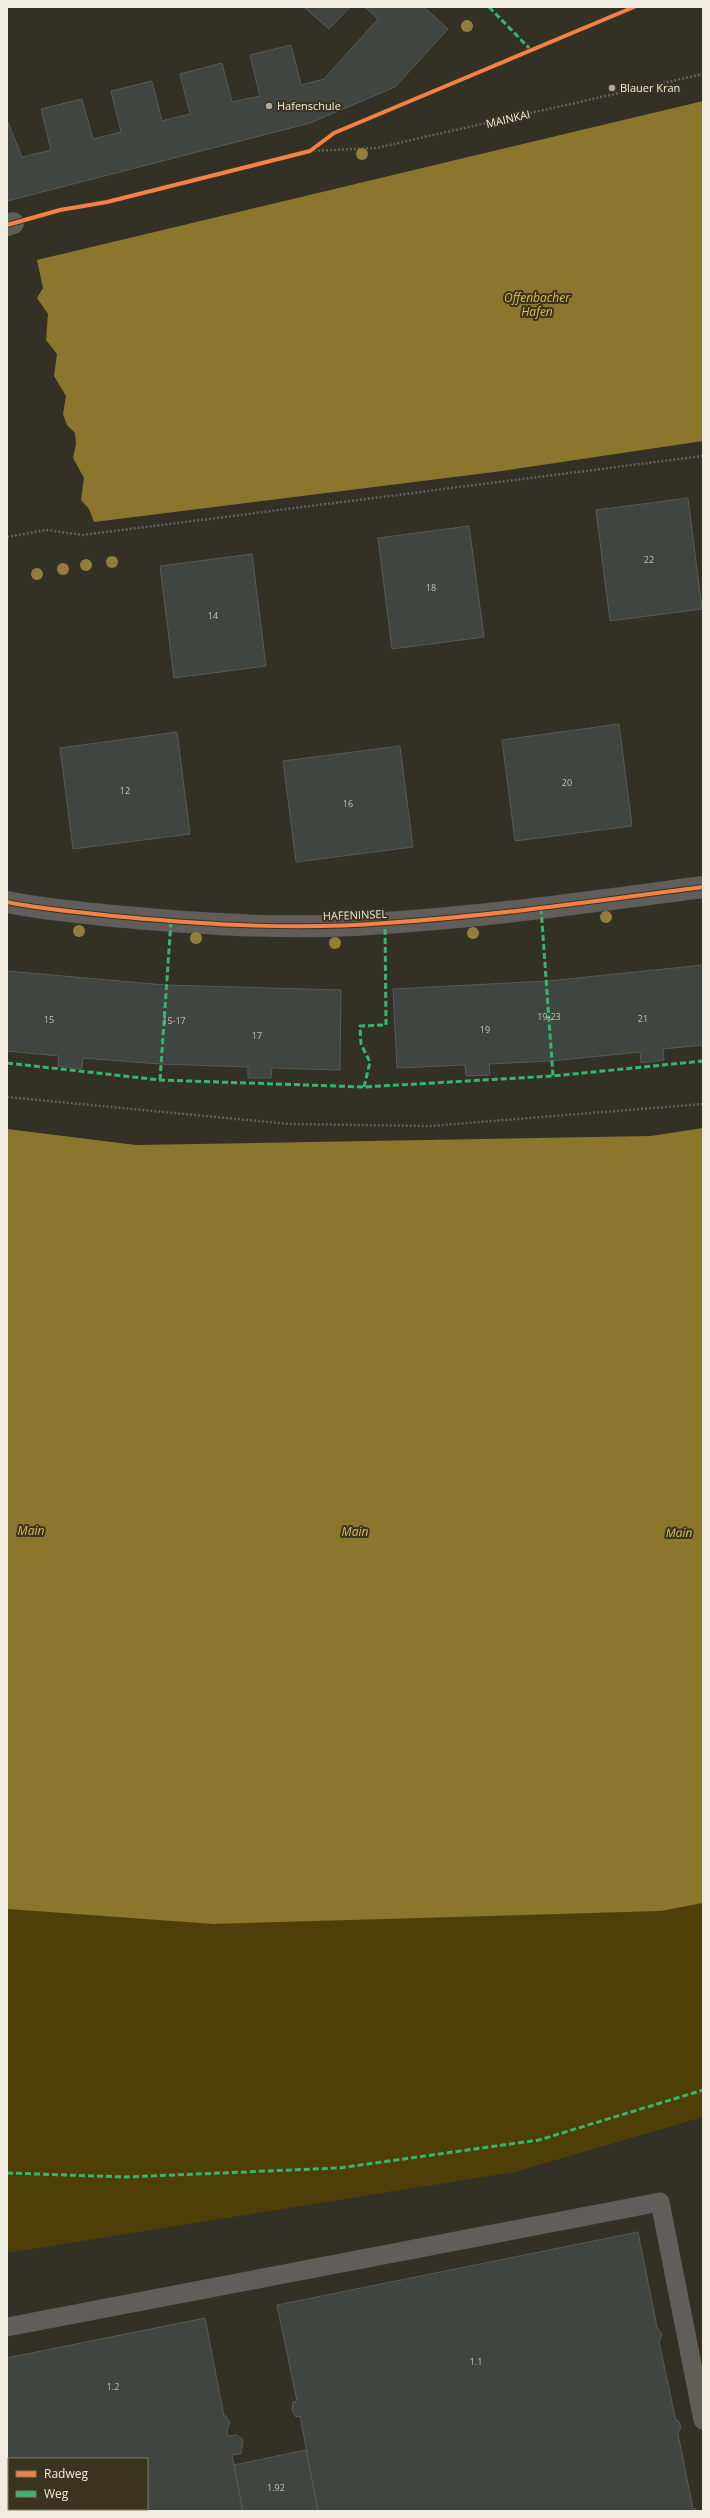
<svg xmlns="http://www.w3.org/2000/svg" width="710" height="2518" viewBox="0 0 710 2518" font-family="'Open Sans',sans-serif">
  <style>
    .green { fill: #4e3f09 }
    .water { fill: #8c752c }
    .building { fill: #414541; stroke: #585b57; fill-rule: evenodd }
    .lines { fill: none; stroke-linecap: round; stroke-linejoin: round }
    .path { stroke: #64625d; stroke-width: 2.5; stroke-dasharray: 2 2; stroke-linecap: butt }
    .service { stroke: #5f5e5a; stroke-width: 19 }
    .minor { stroke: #5f5e5a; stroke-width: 22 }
    .quiet { stroke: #33b770; stroke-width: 3; stroke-dasharray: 6 3; stroke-linecap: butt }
    .cycleway-casing { stroke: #393320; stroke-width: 6 }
    .cycleway { stroke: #f48246; stroke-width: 4 }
    .tree { fill: #937e3e }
    .poi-dot { fill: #aeaa9f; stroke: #393320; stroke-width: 1.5 }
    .labels { text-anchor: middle; stroke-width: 4; stroke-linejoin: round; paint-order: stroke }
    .number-label { font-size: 9px; fill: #c4c2b8 }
    .poi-label { font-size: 11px; fill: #f0ece0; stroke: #393320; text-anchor: start }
    .street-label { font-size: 11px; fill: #f0ece0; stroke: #393320 }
    .water-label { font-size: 12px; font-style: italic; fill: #e1be52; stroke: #393320 }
  </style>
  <rect width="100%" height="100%" fill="#333026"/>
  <path class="green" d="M 703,1903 L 703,2117 L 515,2172 L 7,2253 L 7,1909 L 213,1924 L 661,1911 Z"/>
  <g class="water">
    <path d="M 703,101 L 703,441 L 502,471 L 94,522 L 89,509 L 81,500 L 84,478 L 73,458 L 76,444 L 75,433 L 67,425 L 63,414 L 66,396 L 54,376 L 57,354 L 46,340 L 48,314 L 37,298 L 43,288 L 37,260 Z"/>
    <path d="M 703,1128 L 703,1903 L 661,1911 L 213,1924 L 7,1909 L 7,1129 L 136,1145 L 651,1136 Z"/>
  </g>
  <g class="building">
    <path d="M 304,7 L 350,7 L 329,29 Z"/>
    <path d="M 365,7 L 424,7 L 448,29 L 395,87 L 310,123 L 7,201 L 7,120 L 22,157 L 51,150 L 41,109 L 82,99 L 93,139 L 121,132 L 111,91 L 152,81 L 162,121 L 190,114 L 180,74 L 222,63 L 232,102 L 260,96 L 250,55 L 291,45 L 301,85 L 324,79 L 378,19 Z"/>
    <path d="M 688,498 L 702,609 L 610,621 L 596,510 Z"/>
    <path d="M 469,526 L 484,637 L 392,649 L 378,538 Z"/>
    <path d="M 252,554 L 266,666 L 174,678 L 160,566 Z"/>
    <path d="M 619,724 L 632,826 L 515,841 L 502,740 Z"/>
    <path d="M 177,732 L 190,834 L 73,849 L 60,748 Z"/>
    <path d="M 400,746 L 413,847 L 296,862 L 283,761 Z"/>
    <path d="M 703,965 L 703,1045 L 663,1049 L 664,1060 L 641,1063 L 640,1052 L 551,1061 L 489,1064 L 490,1075 L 466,1076 L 465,1065 L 397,1068 L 393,989 L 548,981 Z"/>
    <path d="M 7,971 L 165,985 L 341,990 L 340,1070 L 272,1068 L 271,1078 L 248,1078 L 248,1067 L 160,1064 L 83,1058 L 82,1069 L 58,1066 L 59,1056 L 7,1051 Z"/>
    <path d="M 638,2232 L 657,2327 L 662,2334 L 659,2342 L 676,2421 L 678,2420 L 681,2427 L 678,2434 L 693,2509 L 695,2508 L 697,2511 L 318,2511 L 300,2416 L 296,2417 L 292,2410 L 293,2402 L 297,2401 L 277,2305 Z"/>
    <path d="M 205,2318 L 224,2416 L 226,2416 L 230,2422 L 227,2430 L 228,2436 L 237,2435 L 243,2440 L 241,2454 L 232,2455 L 243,2511 L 7,2511 L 7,2358 ZM 9,2459 L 147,2459 L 147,2509 L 9,2509 Z"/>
    <path d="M 306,2450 L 318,2511 L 243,2511 L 234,2465 Z"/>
  </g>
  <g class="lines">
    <g class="path">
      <path d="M 310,151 L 376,148 L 703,74"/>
      <path d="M 7,537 L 46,530 L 83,535 L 703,456"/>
      <path d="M 7,1097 L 289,1124 L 430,1126 L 703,1104"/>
    </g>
    <path class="service" d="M 7,2327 L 660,2202 L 703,2420"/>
    <g class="minor">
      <path d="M 7,225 L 13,223"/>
      <path d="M 7,902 C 46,910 86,913 125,917 C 211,925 299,930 385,923 C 492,916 597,901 703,887"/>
    </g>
    <g class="quiet">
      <path d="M 489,7 L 531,50"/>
      <path d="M 541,908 L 553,1076"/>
      <path d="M 7,1063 L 160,1080 L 364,1087 L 553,1076 L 703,1061"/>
      <path d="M 160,1080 L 171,921"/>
      <path d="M 364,1087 L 370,1062 L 361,1044 L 360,1026 L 386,1025 L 385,923"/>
      <path d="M 7,2173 L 125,2177 L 339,2168 L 539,2140 L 703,2090"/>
    </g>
    <g class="cycleway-casing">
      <g id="cycleway">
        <path d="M 7,225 L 60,210 L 107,202 L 310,151 L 334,133 L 634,7"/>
        <path d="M 7,902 C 46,910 86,913 125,917 C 211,925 299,930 385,923 C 492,916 597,901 703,887"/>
      </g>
    </g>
    <use href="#cycleway" class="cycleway"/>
  </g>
  <g class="tree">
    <circle cx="467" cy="26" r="6"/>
    <circle cx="362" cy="154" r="6"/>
    <circle cx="112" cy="562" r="6"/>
    <circle cx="86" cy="565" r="6"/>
    <circle cx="63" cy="569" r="6"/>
    <circle cx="37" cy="574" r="6"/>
    <circle cx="606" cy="917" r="6"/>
    <circle cx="79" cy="931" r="6"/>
    <circle cx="473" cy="933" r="6"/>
    <circle cx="196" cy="938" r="6"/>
    <circle cx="335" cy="943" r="6"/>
  </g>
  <g class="poi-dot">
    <circle cx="612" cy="88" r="4"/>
    <circle cx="269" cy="106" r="4"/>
  </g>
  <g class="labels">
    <g class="number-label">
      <text x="649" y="563">22</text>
      <text x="431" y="591">18</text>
      <text x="213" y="619">14</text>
      <text x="567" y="786">20</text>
      <text x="125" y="794">12</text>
      <text x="348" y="807">16</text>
      <text x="549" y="1020">19-23</text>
      <text x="643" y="1022">21</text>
      <text x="49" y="1023">15</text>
      <text x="174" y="1024">15-17</text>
      <text x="485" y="1033">19</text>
      <text x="257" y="1039">17</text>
      <text x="476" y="2365">1.1</text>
      <text x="113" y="2390">1.2</text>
      <text x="276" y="2491">1.92</text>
    </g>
    <g class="poi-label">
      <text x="620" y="92">Blauer Kran</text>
      <text x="277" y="110">Hafenschule</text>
    </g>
    <g class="street-label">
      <text transform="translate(508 119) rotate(-13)" y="4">MAINKAI</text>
      <text transform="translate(355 915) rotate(-2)" y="4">HAFENINSEL</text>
    </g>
    <g class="water-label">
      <text x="537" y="302">Offenbacher<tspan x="537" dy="14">Hafen</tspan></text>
      <text x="31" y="1535">Main</text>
      <text x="355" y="1536">Main</text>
      <text transform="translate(679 1533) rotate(-1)" y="4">Main</text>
    </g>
  </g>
  <rect width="710" height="2518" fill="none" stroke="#f0ece0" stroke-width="16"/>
  <rect x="8" y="2458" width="140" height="52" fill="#393320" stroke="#827d6d"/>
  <rect x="16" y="2471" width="20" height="6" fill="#f48246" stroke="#827d6d"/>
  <text x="44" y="2478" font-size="12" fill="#f0ece0">Radweg</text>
  <rect x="16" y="2491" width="20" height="6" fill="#33b770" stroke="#827d6d"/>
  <text x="44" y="2498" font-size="12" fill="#f0ece0">Weg</text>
</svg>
